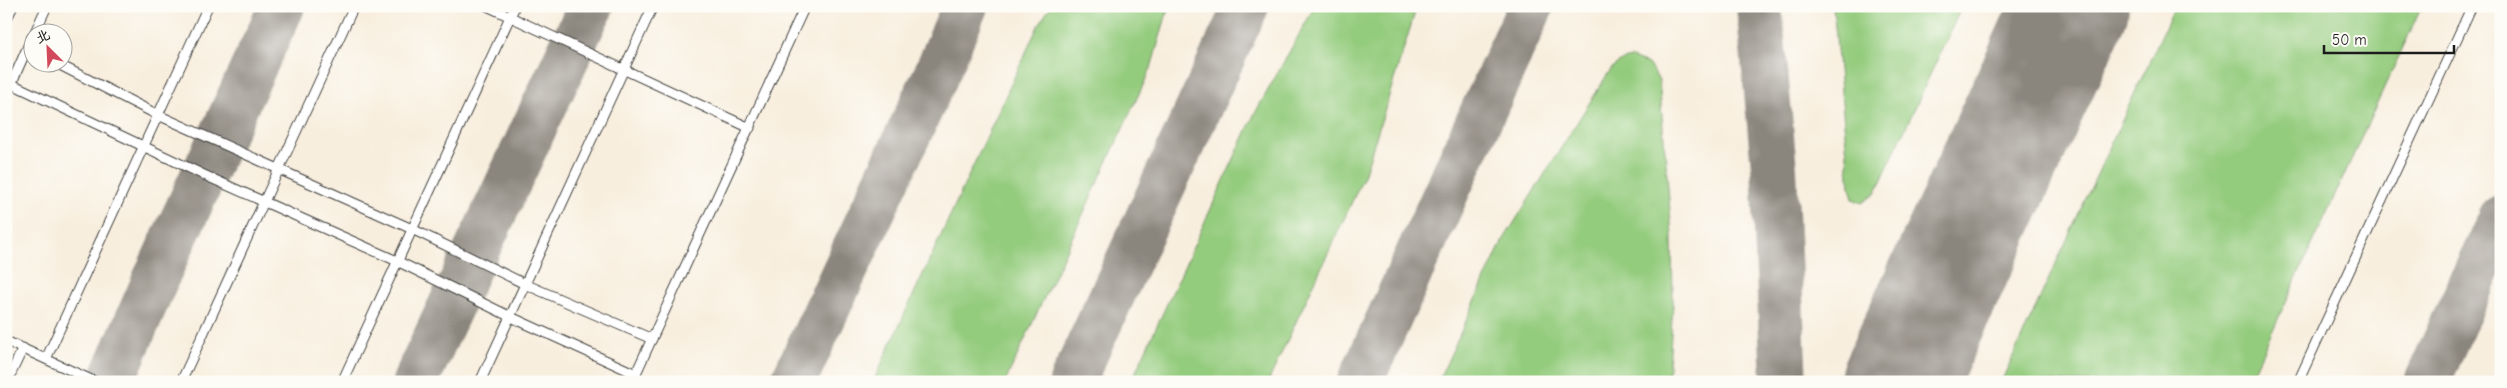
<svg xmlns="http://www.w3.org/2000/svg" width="2507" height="388" viewBox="0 0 2507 388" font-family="'Comic Neue','LXGW WenKai TC',sans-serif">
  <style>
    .green { fill: #94cc7e; stroke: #58744d }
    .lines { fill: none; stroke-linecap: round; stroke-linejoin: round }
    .taxiway { stroke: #8a857d; stroke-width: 46 }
    .runway { stroke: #8a857d; stroke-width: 116 }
    .lane-casing { stroke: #3d3c39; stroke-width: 11 }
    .lane { stroke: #fff; stroke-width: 9 }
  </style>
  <rect width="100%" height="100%" fill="#fdfcf7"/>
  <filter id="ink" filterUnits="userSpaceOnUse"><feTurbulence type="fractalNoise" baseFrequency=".02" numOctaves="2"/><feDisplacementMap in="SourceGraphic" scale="10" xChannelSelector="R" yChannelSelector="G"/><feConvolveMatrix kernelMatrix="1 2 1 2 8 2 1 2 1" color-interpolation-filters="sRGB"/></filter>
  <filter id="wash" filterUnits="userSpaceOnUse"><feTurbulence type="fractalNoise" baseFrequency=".0096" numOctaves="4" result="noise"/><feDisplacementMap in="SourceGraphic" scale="20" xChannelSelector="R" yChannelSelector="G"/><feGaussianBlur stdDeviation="1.12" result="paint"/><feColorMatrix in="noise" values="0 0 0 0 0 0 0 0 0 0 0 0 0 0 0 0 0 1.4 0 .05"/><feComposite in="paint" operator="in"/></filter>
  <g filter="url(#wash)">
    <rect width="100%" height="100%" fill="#f8eede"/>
    <g class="green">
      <path d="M 1051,6 L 1169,6 L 1151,68 L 1005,382 L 873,382 L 1038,26 Z"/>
      <path d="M 1315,6 L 1417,6 L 1364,176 L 1268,382 L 1131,382 L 1254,115 Z"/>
      <path d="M 1833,6 L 1962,6 L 1875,194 L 1862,203 L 1853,199 L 1850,187 Z"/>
      <path d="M 2175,6 L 2422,6 L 2249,382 L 2001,382 Z"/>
      <path d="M 1632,58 L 1648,64 L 1659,80 L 1672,235 L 1673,303 L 1668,382 L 1438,382 L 1502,242 L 1605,78 C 1612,67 1619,59 1632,58 Z"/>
    </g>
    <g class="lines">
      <g class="taxiway">
        <path d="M 1759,6 L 1774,168 L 1784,382"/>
        <path d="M 111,382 L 159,271 L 282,6"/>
        <path d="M 415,382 L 591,6"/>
        <path d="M 793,382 L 935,77 L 965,6"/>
        <path d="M 1072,382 L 1246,6"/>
        <path d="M 1360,382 L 1531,6"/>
        <path d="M 2427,382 L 2501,218"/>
      </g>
      <path class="runway" d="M 1898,382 L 2071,6"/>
    </g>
  </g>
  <g filter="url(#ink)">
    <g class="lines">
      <g class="lane-casing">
        <g id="lane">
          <path d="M 487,6 L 750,128"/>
          <path d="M 6,20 L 13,6"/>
          <path d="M 35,32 L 47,6"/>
          <path d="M 54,62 L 158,115 L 412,229 L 527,285 L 652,339"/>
          <path d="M 12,84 L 204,175 L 397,261 L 511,317 L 636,374"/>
          <path d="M 6,96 L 32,37"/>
          <path d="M 6,341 L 96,382"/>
          <path d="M 46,359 L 208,6"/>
          <path d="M 7,382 L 23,348"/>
          <path d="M 181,382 L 354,6"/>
          <path d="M 342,382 L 515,6"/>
          <path d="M 480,382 L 653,6"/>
          <path d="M 632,382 L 805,6"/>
          <path d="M 2298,382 L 2472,6"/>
        </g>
      </g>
      <use href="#lane" class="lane"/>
    </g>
  </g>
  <rect width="2507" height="388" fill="none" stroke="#fdfcf7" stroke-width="25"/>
  <g transform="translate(48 48) rotate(336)"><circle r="24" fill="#fdfcf7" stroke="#a3a29f"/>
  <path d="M0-4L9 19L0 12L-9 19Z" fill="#d1495b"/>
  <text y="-8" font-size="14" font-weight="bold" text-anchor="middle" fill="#1c1c1c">北</text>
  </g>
  <path d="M2324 45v8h130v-8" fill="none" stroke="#1c1c1c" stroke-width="2.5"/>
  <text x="2332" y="45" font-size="15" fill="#1c1c1c" stroke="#fdfcf7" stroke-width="4" paint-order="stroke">50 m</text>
</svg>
